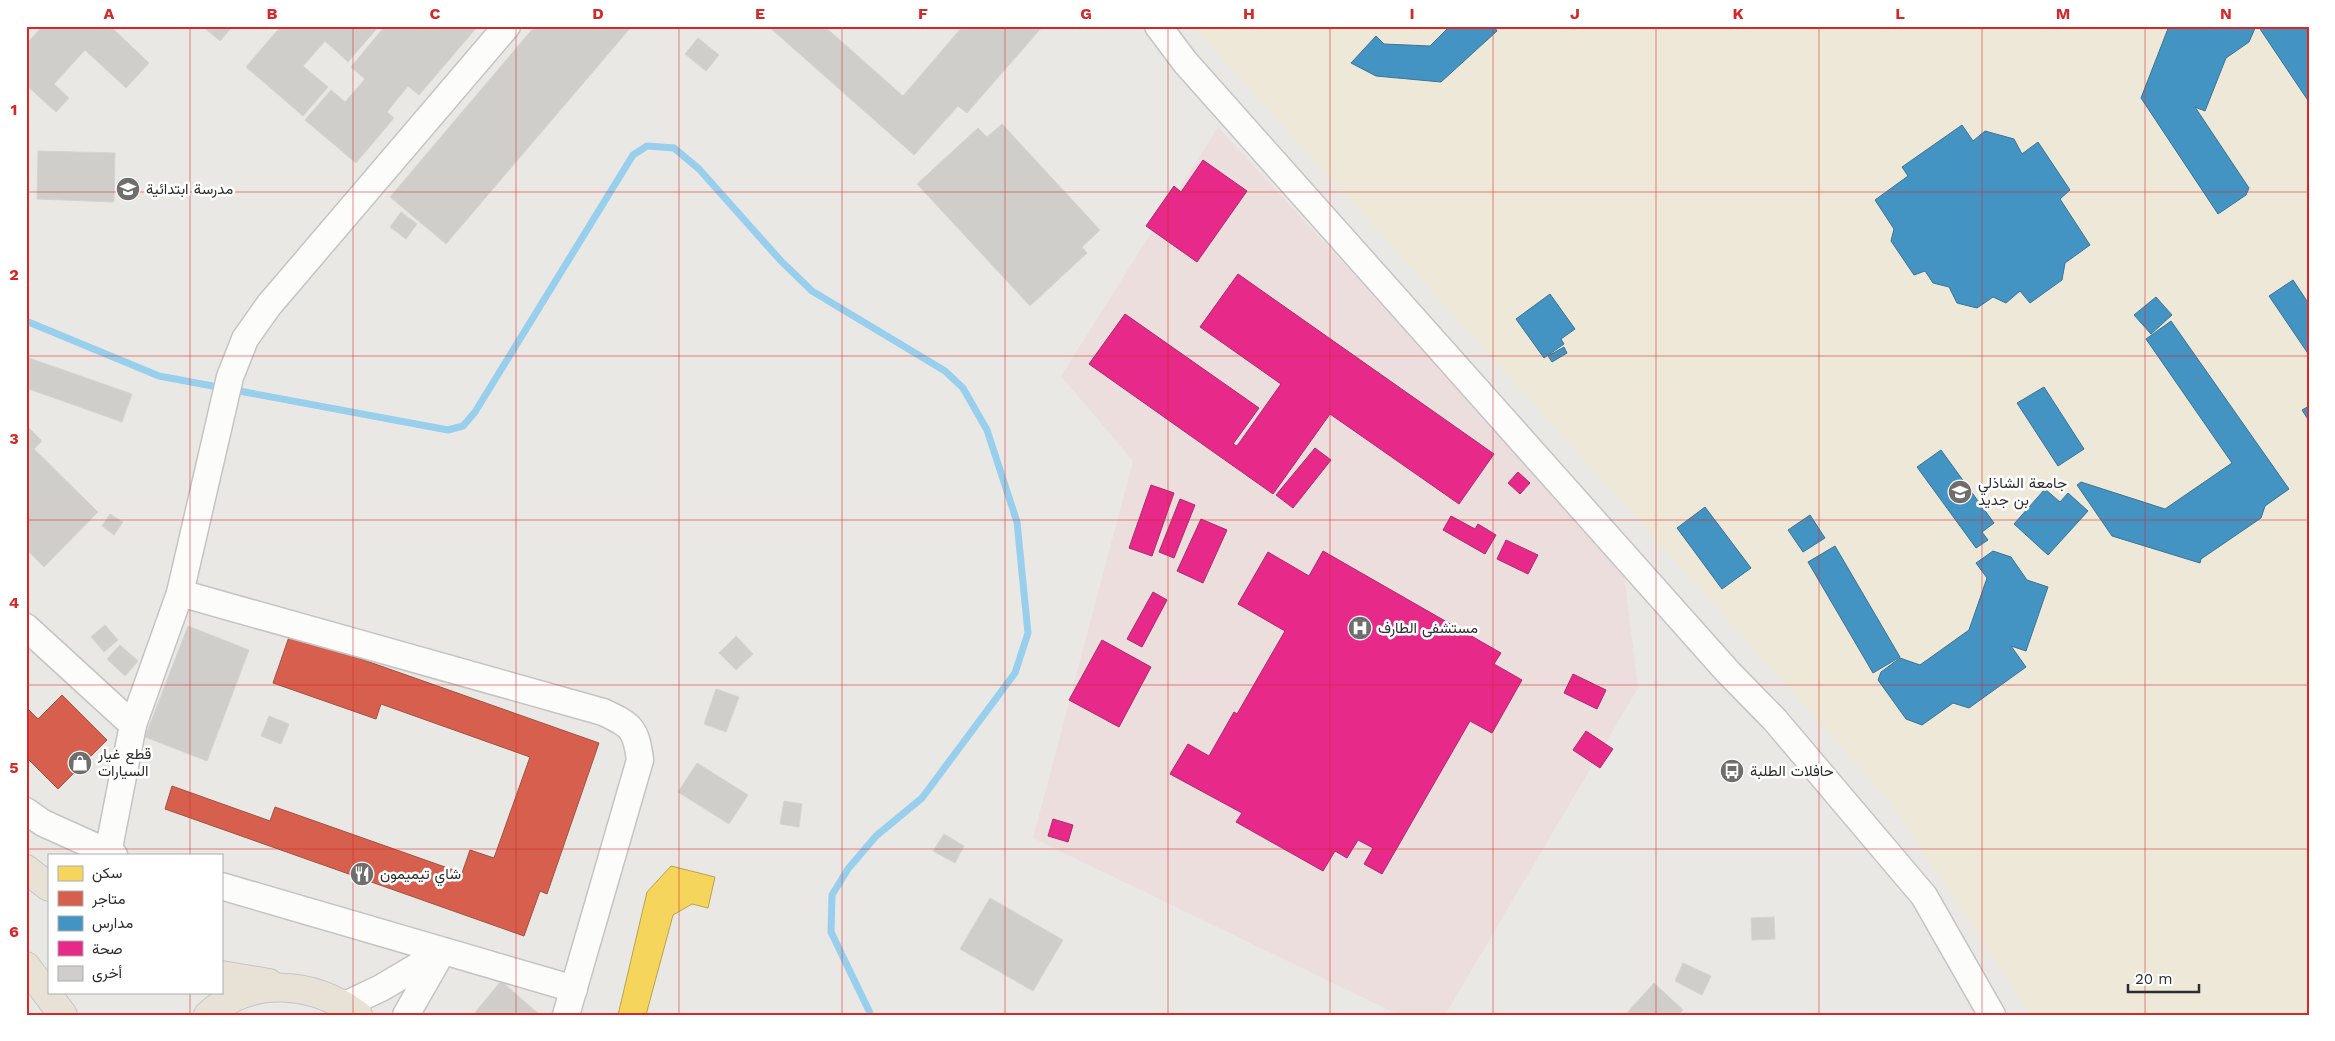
<svg xmlns="http://www.w3.org/2000/svg" width="2335" height="1041" viewBox="0 0 2335 1041" font-family="'Work Sans',Vazirmatn,sans-serif">
  <style>
    .education { fill: #ede8d8 }
    .medical { fill: #ecdedc }
    .homes { fill: #f6d55c; stroke: #baa34e }
    .shops { fill: #d6604d; stroke: #a35143 }
    .schools { fill: #4393c3; stroke: #3c7496 }
    .health { fill: #e7298a; stroke: #af2a6e }
    .lines { fill: none; stroke-linecap: round; stroke-linejoin: round }
    .stream { stroke: #97cfec; stroke-width: 7 }
    .building { fill: #cfceca; stroke: #d5d4d0 }
    .minor-casing { stroke: #c4c4c4; stroke-width: 29 }
    .trunk-casing { stroke: #c6c5c3; stroke-width: 30 }
    .minor { stroke: #fcfcfb; stroke-width: 26 }
    .trunk { stroke: #e8e2d6; stroke-width: 28 }
    .grid { fill: none; stroke: #d62828; stroke-width: 1; stroke-opacity: 0.55 }
    .labels { text-anchor: middle; stroke-width: 5; stroke-linejoin: round; paint-order: stroke }
    .poi-label { font-size: 15px; fill: #2d2d2d; stroke: #fff; text-anchor: start }
    .neatline { fill: none; stroke: #d62828; stroke-width: 2 }
    .grid-label { font-size: 16px; text-anchor: middle; font-weight: bold; fill: #d62828 }
  </style>
  <rect width="100%" height="100%" fill="#eae8e4"/>
  <path class="education" d="M 1192,26 L 2309,26 L 2309,1015 L 2031,1015 L 1887,798 L 1337,185 Z"/>
  <path class="medical" d="M 1218,127 L 1623,567 L 1638,688 L 1445,1015 L 1399,1015 L 1033,838 L 1133,461 L 1061,376 Z"/>
  <path class="homes" d="M 671,866 L 715,877 L 708,908 L 692,904 L 673,915 L 646,1015 L 618,1015 L 647,892 Z"/>
  <g class="shops">
    <path d="M 290,634 L 599,743 L 547,894 L 540,891 L 524,936 L 165,809 L 172,786 L 270,821 L 275,807 L 462,873 L 470,850 L 494,858 L 530,757 L 381,704 L 376,719 L 273,683 Z"/>
    <path d="M 62,695 L 107,740 L 58,789 L 26,757 L 26,707 L 38,719 Z"/>
  </g>
  <g class="schools">
    <path d="M 1450,26 L 1494,26 L 1497,31 L 1441,82 L 1376,76 L 1351,63 L 1376,36 L 1384,44 L 1430,46 Z"/>
    <path d="M 2169,26 L 2256,26 L 2249,42 L 2226,58 L 2205,111 L 2195,107 L 2249,188 L 2246,195 L 2218,214 L 2141,98 Z"/>
    <path d="M 2258,26 L 2304,26 L 2309,34 L 2309,102 Z"/>
    <path d="M 1962,125 L 1973,141 L 1985,131 L 2014,139 L 2022,154 L 2038,142 L 2070,190 L 2060,199 L 2090,245 L 2065,263 L 2062,280 L 2030,303 L 2020,291 L 2006,303 L 1993,297 L 1977,308 L 1957,303 L 1949,287 L 1933,283 L 1925,271 L 1914,275 L 1891,241 L 1894,229 L 1875,200 L 1908,176 L 1902,167 Z"/>
    <path d="M 2293,280 L 2309,304 L 2309,355 L 2269,296 Z"/>
    <path d="M 1550,294 L 1575,329 L 1561,339 L 1564,344 L 1544,358 L 1516,319 Z"/>
    <path d="M 2156,297 L 2172,315 L 2151,334 L 2134,315 Z"/>
    <path d="M 2171,321 L 2289,489 L 2265,506 L 2261,518 L 2201,559 L 2200,563 L 2112,536 L 2077,485 L 2081,482 L 2165,509 L 2232,463 L 2146,339 Z"/>
    <path d="M 1564,347 L 1567,353 L 1552,362 L 1548,356 Z"/>
    <path d="M 2044,387 L 2084,449 L 2058,466 L 2017,403 Z"/>
    <path d="M 2309,406 L 2309,421 L 2302,410 Z"/>
    <path d="M 1941,450 L 1994,523 L 1982,532 L 1988,540 L 1976,548 L 1917,467 Z"/>
    <path d="M 2045,489 L 2060,502 L 2068,493 L 2088,511 L 2048,555 L 2014,524 Z"/>
    <path d="M 1705,507 L 1751,568 L 1722,589 L 1677,528 Z"/>
    <path d="M 1810,515 L 1825,538 L 1803,552 L 1788,530 Z"/>
    <path d="M 1835,546 L 1900,657 L 1873,673 L 1808,562 Z"/>
    <path d="M 1993,551 L 2011,557 L 2027,580 L 2048,587 L 2026,651 L 2011,646 L 2026,667 L 1969,708 L 1953,703 L 1922,725 L 1906,719 L 1878,680 L 1881,672 L 1900,658 L 1920,665 L 1969,630 L 1987,578 L 1976,563 Z"/>
  </g>
  <g class="health">
    <path d="M 1203,160 L 1247,191 L 1197,262 L 1146,226 L 1174,186 L 1181,192 Z"/>
    <path d="M 1238,274 L 1494,454 L 1459,504 L 1330,414 L 1273,494 L 1089,364 L 1125,314 L 1259,408 L 1233,444 L 1237,446 L 1281,384 L 1200,327 Z"/>
    <path d="M 1315,448 L 1331,460 L 1293,508 L 1276,495 Z"/>
    <path d="M 1518,472 L 1530,483 L 1520,494 L 1508,483 Z"/>
    <path d="M 1151,485 L 1174,493 L 1152,556 L 1129,548 Z"/>
    <path d="M 1180,499 L 1195,505 L 1174,558 L 1159,552 Z"/>
    <path d="M 1451,516 L 1475,529 L 1478,524 L 1496,535 L 1485,554 L 1443,530 Z"/>
    <path d="M 1201,519 L 1227,530 L 1203,583 L 1177,571 Z"/>
    <path d="M 1506,540 L 1538,555 L 1528,574 L 1497,559 Z"/>
    <path d="M 1323,551 L 1501,653 L 1494,664 L 1522,680 L 1492,733 L 1470,721 L 1382,874 L 1364,864 L 1373,848 L 1358,840 L 1347,858 L 1335,851 L 1323,871 L 1236,822 L 1242,813 L 1170,774 L 1188,744 L 1209,756 L 1234,712 L 1237,714 L 1285,631 L 1238,604 L 1268,552 L 1309,576 Z"/>
    <path d="M 1153,592 L 1167,600 L 1142,647 L 1127,639 Z"/>
    <path d="M 1102,640 L 1151,667 L 1119,727 L 1069,700 Z"/>
    <path d="M 1573,674 L 1606,690 L 1597,709 L 1564,693 Z"/>
    <path d="M 1586,731 L 1613,749 L 1600,768 L 1573,750 Z"/>
    <path d="M 1053,819 L 1073,825 L 1068,842 L 1048,836 Z"/>
  </g>
  <g class="lines">
    <path class="stream" d="M 26,321 L 159,376 L 448,430 L 463,426 L 475,412 L 633,155 L 647,146 L 674,148 L 699,169 L 781,261 L 812,291 L 945,371 L 963,388 L 987,430 L 1017,522 L 1028,633 L 1015,673 L 922,798 L 876,836 L 848,869 L 832,895 L 831,932 L 871,1015"/>
  </g>
  <g class="building">
    <path d="M 43,26 L 110,26 L 149,63 L 126,88 L 85,50 L 54,84 L 69,98 L 56,112 L 26,85 L 26,44 Z"/>
    <path d="M 202,26 L 233,26 L 220,41 Z"/>
    <path d="M 281,26 L 379,26 L 348,62 L 325,41 L 303,66 L 328,87 L 303,116 L 246,67 Z"/>
    <path d="M 385,26 L 478,26 L 419,95 L 408,86 L 387,112 L 394,118 L 356,163 L 305,120 L 331,90 L 345,102 L 365,79 L 351,67 Z"/>
    <path d="M 535,26 L 632,26 L 446,244 L 390,197 Z"/>
    <path d="M 768,26 L 824,26 L 903,96 L 963,26 L 1043,26 L 967,113 L 958,106 L 914,155 Z"/>
    <path d="M 698,38 L 719,55 L 706,71 L 685,54 Z"/>
    <path d="M 1002,124 L 1100,230 L 1082,247 L 1087,253 L 1030,306 L 917,184 L 978,128 L 987,137 Z"/>
    <path d="M 38,151 L 115,153 L 114,202 L 37,199 Z"/>
    <path d="M 401,212 L 417,224 L 406,239 L 390,227 Z"/>
    <path d="M 26,357 L 132,394 L 122,422 L 26,388 Z"/>
    <path d="M 26,425 L 42,441 L 34,449 L 98,512 L 44,567 L 26,549 Z"/>
    <path d="M 110,514 L 123,522 L 114,535 L 102,526 Z"/>
    <path d="M 105,625 L 118,640 L 104,652 L 91,637 Z"/>
    <path d="M 188,626 L 249,650 L 207,761 L 145,737 Z"/>
    <path d="M 736,636 L 753,654 L 736,670 L 719,653 Z"/>
    <path d="M 120,645 L 138,661 L 125,676 L 107,659 Z"/>
    <path d="M 716,689 L 739,697 L 726,732 L 704,724 Z"/>
    <path d="M 269,716 L 289,724 L 281,744 L 261,736 Z"/>
    <path d="M 697,763 L 748,795 L 729,824 L 678,792 Z"/>
    <path d="M 784,801 L 802,804 L 799,827 L 780,824 Z"/>
    <path d="M 944,834 L 964,846 L 955,863 L 933,851 Z"/>
    <path d="M 990,898 L 1063,940 L 1033,991 L 960,949 Z"/>
    <path d="M 1774,917 L 1775,939 L 1752,940 L 1751,918 Z"/>
    <path d="M 1683,963 L 1711,976 L 1702,995 L 1675,981 Z"/>
    <path d="M 501,981 L 540,1015 L 473,1015 Z"/>
    <path d="M 1654,983 L 1683,1010 L 1678,1015 L 1625,1015 Z"/>
  </g>
  <g class="lines">
    <g class="minor-casing">
      <g id="minor">
        <path d="M 1158,26 L 1185,62 L 1728,672 L 1775,720 L 1924,896 L 1992,1015"/>
        <path d="M 180,593 L 603,712 C 631,725 636,728 640,760 L 566,1015"/>
        <path d="M 26,627 L 133,725"/>
        <path d="M 26,811 L 43,823 L 114,855"/>
        <path d="M 108,853 L 133,725 L 180,593 L 230,377 L 245,339 L 269,305 L 507,26"/>
        <path d="M 221,886 L 574,989"/>
        <path d="M 345,1005 L 381,988 L 442,952 L 406,1015"/>
      </g>
    </g>
    <g class="trunk-casing">
      <g id="trunk">
        <path d="M 26,869 L 49,887"/>
        <path d="M 26,966 L 63,1015"/>
        <path d="M 221,975 L 269,983"/>
        <path d="M 208,1015 C 251,976 313,981 358,1015"/>
      </g>
    </g>
    <use href="#minor" class="minor"/>
    <use href="#trunk" class="trunk"/>
  </g>
  <path class="grid" d="M 190,26 L 190,855M 353,26 L 353,1015M 516,26 L 516,1015M 679,26 L 679,1015M 842,26 L 842,1015M 1005,26 L 1005,1015M 1168,26 L 1168,1015M 1330,26 L 1330,1015M 1493,26 L 1493,1015M 1656,26 L 1656,1015M 1819,26 L 1819,1015M 1982,26 L 1982,1015M 2145,26 L 2145,1015M 26,192 L 2309,192M 26,356 L 2309,356M 26,520 L 2309,520M 26,685 L 2309,685M 26,849 L 2309,849M 190,992 L 190,1015"/>
  <defs>
    <g id="school-disc" transform="scale(1.25)"><circle r="9.5" fill="#6f6e6d" stroke="#fff"/><path d="M0-5L7-2L0 1L-7-2ZM-4 1L0 2.5L4 1V4Q0 6-4 4Z" fill="#fff"/></g>
    <g id="university-disc" transform="scale(1.25)"><circle r="9.5" fill="#6f6e6d" stroke="#fff"/><path d="M0-5L7-2L0 1L-7-2ZM-4 1L0 2.5L4 1V4Q0 6-4 4Z" fill="#fff"/></g>
    <g id="hospital-disc" transform="scale(1.25)"><circle r="9.5" fill="#6f6e6d" stroke="#fff"/><path d="M-5-5h3v3.5h4V-5h3V5h-3V1.5h-4V5h-3Z" fill="#fff"/></g>
    <g id="shop-disc" transform="scale(1.25)"><circle r="9.5" fill="#6f6e6d" stroke="#fff"/><path d="M-5-2.5h2.3a2.7 3.5 0 0 1 5.4 0H5L5.5 6h-11ZM-1.5-2.5h3a1.5 2.3 0 0 0-3 0Z" fill="#fff"/></g>
    <g id="bus-disc" transform="scale(1.25)"><circle r="9.5" fill="#6f6e6d" stroke="#fff"/><path d="M-5-6H5V4H4V6H2V4H-2V6H-4V4H-5ZM-3.5-4V0h7V-4ZM-3.5 1.2v1.5H-2V1.2ZM2 1.2v1.5H3.5V1.2Z" fill="#fff"/></g>
    <g id="restaurant-disc" transform="scale(1.25)"><circle r="9.5" fill="#6f6e6d" stroke="#fff"/><path d="M-5-6h1v4h1v-4h1v4h1v-4h1v5L-1.5 .5V6h-2V.5L-5-1ZM5-6V6H3V1.5H1.5Q1.5-4 5-6Z" fill="#fff"/></g>
  </defs>
  <g fill-rule="evenodd">
    <use href="#school-disc" x="128" y="189"/>
    <use href="#university-disc" x="1960" y="492"/>
    <use href="#hospital-disc" x="1360" y="628"/>
    <use href="#shop-disc" x="80" y="763"/>
    <use href="#bus-disc" x="1732" y="771"/>
    <use href="#restaurant-disc" x="362" y="874"/>
  </g>
  <g class="labels">
    <g class="poi-label">
      <text x="146" y="194">مدرسة ابتدائية</text>
      <text x="1978" y="488">جامعة الشاذلي<tspan x="1978" dy="17">بن جديد</tspan></text>
      <text x="1378" y="633">مستشفى الطارف</text>
      <text x="98" y="759">قطع غيار<tspan x="98" dy="17">السيارات</tspan></text>
      <text x="1750" y="776">حافلات الطلبة</text>
      <text x="380" y="879">شاي تيميمون</text>
    </g>
  </g>
  <rect width="2335" height="1041" fill="none" stroke="#ffffff" stroke-width="55"/>
  <rect x="48" y="854" width="175" height="140" fill="#ffffff" stroke="#ababab"/>
  <rect x="58" y="866" width="25" height="15" fill="#f6d55c" stroke="#ababab"/>
  <text x="92" y="878" font-size="15" fill="#2d2d2d">سكن</text>
  <rect x="58" y="891" width="25" height="15" fill="#d6604d" stroke="#ababab"/>
  <text x="92" y="904" font-size="15" fill="#2d2d2d">متاجر</text>
  <rect x="58" y="916" width="25" height="15" fill="#4393c3" stroke="#ababab"/>
  <text x="92" y="928" font-size="15" fill="#2d2d2d">مدارس</text>
  <rect x="58" y="941" width="25" height="15" fill="#e7298a" stroke="#ababab"/>
  <text x="92" y="954" font-size="15" fill="#2d2d2d">صحة</text>
  <rect x="58" y="966" width="25" height="15" fill="#cfceca" stroke="#ababab"/>
  <text x="92" y="978" font-size="15" fill="#2d2d2d">أخرى</text>
  <path d="M2128 984v8h71v-8" fill="none" stroke="#2d2d2d" stroke-width="2.5"/>
  <text x="2135" y="984" font-size="15" fill="#2d2d2d" stroke="#ffffff" stroke-width="4" paint-order="stroke">20 m</text>
  <rect x="28" y="28" width="2280" height="986" class="neatline"/>
  <g class="grid-label">
    <text x="109" y="19">A</text>
    <text x="272" y="19">B</text>
    <text x="435" y="19">C</text>
    <text x="598" y="19">D</text>
    <text x="760" y="19">E</text>
    <text x="923" y="19">F</text>
    <text x="1086" y="19">G</text>
    <text x="1249" y="19">H</text>
    <text x="1412" y="19">I</text>
    <text x="1575" y="19">J</text>
    <text x="1738" y="19">K</text>
    <text x="1900" y="19">L</text>
    <text x="2063" y="19">M</text>
    <text x="2226" y="19">N</text>
    <text x="14" y="115">1</text>
    <text x="14" y="280">2</text>
    <text x="14" y="444">3</text>
    <text x="14" y="608">4</text>
    <text x="14" y="773">5</text>
    <text x="14" y="937">6</text>
  </g>
</svg>
